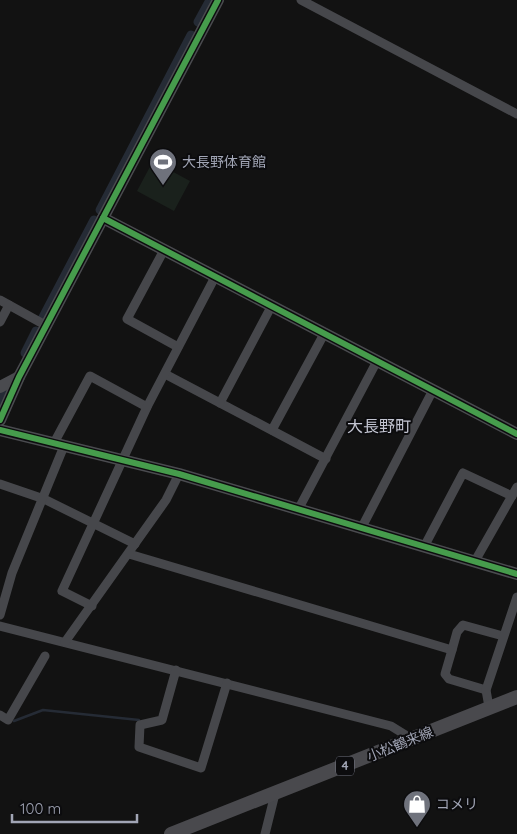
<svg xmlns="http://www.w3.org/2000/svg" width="517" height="834" viewBox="0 0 517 834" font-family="Quicksand,'Noto Sans JP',sans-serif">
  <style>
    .green { fill: #1a211c }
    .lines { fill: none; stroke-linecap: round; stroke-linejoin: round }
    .stream { stroke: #252b35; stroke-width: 2.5 }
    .canal { stroke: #252b35; stroke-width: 9 }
    .street { stroke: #46474b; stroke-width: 9 }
    .secondary { stroke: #4a4b4f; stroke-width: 12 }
    .primary { stroke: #49494d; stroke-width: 14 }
    .cycleway-casing { stroke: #0c0c0e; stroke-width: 9 }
    .cycleway { stroke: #469c4c; stroke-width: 6 }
    .labels { text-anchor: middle; stroke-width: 4; stroke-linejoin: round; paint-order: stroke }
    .shield { fill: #0c0c0e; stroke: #747783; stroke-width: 1 }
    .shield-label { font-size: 12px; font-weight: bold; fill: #a1a5b5 }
    .poi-label { font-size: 14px; fill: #a1a5b5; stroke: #0c0c0e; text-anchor: start }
    .street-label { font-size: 14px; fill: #a1a5b5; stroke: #0c0c0e }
    .quarter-label { font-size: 16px; fill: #c3c5d1; stroke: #0c0c0e }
  </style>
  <rect width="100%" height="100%" fill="#121212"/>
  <path class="green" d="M 153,161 L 190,181 L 174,211 L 137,191 Z"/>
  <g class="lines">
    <path class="stream" d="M 14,721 L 43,710 L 139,720"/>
    <g class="canal">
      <path d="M 198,22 L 210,0"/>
      <path d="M 100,210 L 191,35"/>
      <path d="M 42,319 L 94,220"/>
      <path d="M 25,353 L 36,331"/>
      <path d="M 0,403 L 5,393"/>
    </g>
    <g class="street">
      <path d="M 301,0 L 517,114"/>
      <path d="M 164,250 L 127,319 L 178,347"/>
      <path d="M 0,300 L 47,326"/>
      <path d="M 271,307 L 220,403 L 326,459"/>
      <path d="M 0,322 L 9,305"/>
      <path d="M 165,374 L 220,403"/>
      <path d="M 272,430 L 324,334"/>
      <path d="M 54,443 L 90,376 L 147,407"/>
      <path d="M 0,484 L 44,499 L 135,544"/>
      <path d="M 299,508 L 377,361"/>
      <path d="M 362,527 L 433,390"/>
      <path d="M 425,545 L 463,473 L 512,496"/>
      <path d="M 129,554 L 452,650 L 457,632 L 463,625 L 503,636"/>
      <path d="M 475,561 L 517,487"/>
      <path d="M 92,606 L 62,591 L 147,407 L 215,277"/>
      <path d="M 0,615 L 12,573 L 64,446"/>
      <path d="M 0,626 L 391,726 L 412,739"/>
      <path d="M 65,642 L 166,500 L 179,474"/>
      <path d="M 452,650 L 445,674 L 449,679 L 486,690"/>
      <path d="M 176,670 L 162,720 L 140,725 L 139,747 L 201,768 L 227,683"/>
      <path d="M 489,707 L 486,690 L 517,597"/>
      <path d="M 0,715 L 8,720 L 45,656"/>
      <path d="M 265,834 L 275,794"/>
    </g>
    <g class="secondary">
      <path d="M 103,218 L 517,434"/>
      <path d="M 0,387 L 19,377"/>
      <path d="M 0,420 L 19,377 L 218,0"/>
      <path d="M 0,430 L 179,474 L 517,574"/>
    </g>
    <path class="primary" d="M 171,834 L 517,697"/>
    <g class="cycleway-casing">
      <g id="cycleway">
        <path d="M 103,218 L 517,434"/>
        <path d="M 0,420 L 19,377 L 218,0"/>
        <path d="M 0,430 L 179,474 L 517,574"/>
      </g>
    </g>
    <use href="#cycleway" class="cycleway"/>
  </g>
  <defs>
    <g id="stadium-pin" transform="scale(1.4375)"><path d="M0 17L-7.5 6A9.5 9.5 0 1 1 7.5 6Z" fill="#6f727c" stroke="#0c0c0e"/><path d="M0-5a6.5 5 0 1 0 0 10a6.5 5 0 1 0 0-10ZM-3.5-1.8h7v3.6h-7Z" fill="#fff"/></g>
    <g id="shop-pin" transform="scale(1.4375)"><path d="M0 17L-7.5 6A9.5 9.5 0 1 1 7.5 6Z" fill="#6f727c" stroke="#0c0c0e"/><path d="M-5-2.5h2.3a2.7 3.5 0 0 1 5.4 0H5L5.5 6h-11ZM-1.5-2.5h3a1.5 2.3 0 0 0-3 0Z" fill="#fff"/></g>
  </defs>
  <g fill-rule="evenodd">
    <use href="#stadium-pin" x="163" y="162"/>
    <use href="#shop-pin" x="417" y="804"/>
  </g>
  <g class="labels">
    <rect class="shield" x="336" y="756.5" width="18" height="19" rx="4"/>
    <g class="shield-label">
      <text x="345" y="770">4</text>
    </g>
    <g class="poi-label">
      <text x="182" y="167">大長野体育館</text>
      <text x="436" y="809">コメリ</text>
    </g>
    <g class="street-label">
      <text transform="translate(400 744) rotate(-22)" y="5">小松鶴来線</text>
    </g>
    <g class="quarter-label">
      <text x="379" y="432">大長野町</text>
    </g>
  </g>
  <path d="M12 814v8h125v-8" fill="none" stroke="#a1a5b5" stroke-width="2.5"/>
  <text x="20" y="814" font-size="15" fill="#a1a5b5" stroke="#0c0c0e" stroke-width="4" paint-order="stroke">100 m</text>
</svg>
